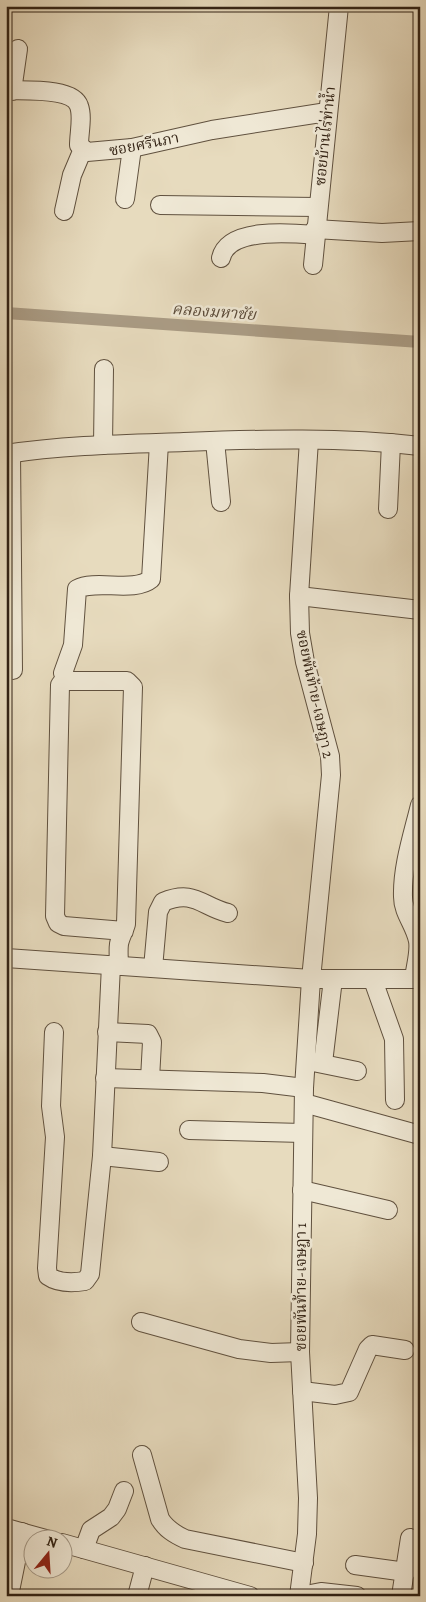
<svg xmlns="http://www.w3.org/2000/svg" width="426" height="1602" viewBox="0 0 426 1602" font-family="Alegreya,'Noto Serif Thai',serif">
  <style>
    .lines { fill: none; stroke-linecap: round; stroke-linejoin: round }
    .canal { stroke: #aa9c85; stroke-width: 12 }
    .minor-casing { stroke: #60513f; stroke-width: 20 }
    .minor { stroke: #efe8d5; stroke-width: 18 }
    .labels { text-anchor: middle; stroke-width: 5; stroke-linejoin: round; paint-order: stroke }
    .street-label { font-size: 15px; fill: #332315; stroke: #efe8d5 }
    .water-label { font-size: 16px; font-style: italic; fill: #5d4d3c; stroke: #efe8d5 }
  </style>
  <rect width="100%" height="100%" fill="#e7dbbe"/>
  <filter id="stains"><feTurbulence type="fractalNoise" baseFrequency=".004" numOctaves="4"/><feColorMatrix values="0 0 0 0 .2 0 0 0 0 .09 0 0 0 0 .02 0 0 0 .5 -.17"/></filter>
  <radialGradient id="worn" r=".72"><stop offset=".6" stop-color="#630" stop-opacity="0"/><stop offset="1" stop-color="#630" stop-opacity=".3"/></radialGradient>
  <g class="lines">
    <path class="canal" d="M 6,313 L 420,342"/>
    <g class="minor-casing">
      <g id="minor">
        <path d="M 6,90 C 23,91 73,87 79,106 C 83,117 79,133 79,145 L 87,152 L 132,148 L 212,130 L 327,112"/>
        <path d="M 12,91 L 18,49"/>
        <path d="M 125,199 L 132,148"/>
        <path d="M 160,205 L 317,207"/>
        <path d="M 64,211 L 72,175 L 83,149"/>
        <path d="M 315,229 L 382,233 L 420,231"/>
        <path d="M 221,258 C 228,227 291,233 315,235"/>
        <path d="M 313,265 L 339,6"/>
        <path d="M 215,441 L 221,502"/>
        <path d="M 103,445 L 104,369"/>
        <path d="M 11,453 L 13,670"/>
        <path d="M 6,454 C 64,445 126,444 184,442 C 263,439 342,437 420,446"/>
        <path d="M 388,509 L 391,443"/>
        <path d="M 299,596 L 420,610"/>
        <path d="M 63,673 L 73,645 L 77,589 C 96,579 134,593 151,579 L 159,443"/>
        <path d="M 6,958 L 311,979 L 420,979"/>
        <path d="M 119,966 C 119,959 118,951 119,944 C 120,938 124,931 126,924 L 133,687 L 127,681 L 63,681 L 60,685 L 55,916 L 58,923 L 64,926 L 124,931"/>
        <path d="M 153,968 L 158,912 L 163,902 C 194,889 201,906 228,913"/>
        <path d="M 414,979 C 415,968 420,952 418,941 C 415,925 403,913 403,897 C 402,867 413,834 420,805"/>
        <path d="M 373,980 L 394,1039 L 395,1100"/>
        <path d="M 54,1032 L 51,1106 L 55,1137 L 47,1268 L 48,1276 C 58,1283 73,1283 85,1281 L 90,1274 L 102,1156 L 111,965"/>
        <path d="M 107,1032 L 148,1034 L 152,1042 L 150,1079"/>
        <path d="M 313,1062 L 357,1071"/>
        <path d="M 323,1063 L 333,979"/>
        <path d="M 105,1078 L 263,1083 L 304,1088"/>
        <path d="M 304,1103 L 420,1135"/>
        <path d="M 189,1130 L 303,1133"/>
        <path d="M 102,1156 L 159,1162"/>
        <path d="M 302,1190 L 388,1210"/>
        <path d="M 141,1322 L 239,1349 L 271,1353 L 300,1352"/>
        <path d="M 302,1391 L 335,1395 L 349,1392 L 368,1349 L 372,1345 L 405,1350"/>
        <path d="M 142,1455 L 160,1519 C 166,1529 174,1534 185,1539 L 304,1563"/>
        <path d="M 6,1528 L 49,1540"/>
        <path d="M 62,1543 L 250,1596"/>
        <path d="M 84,1549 L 91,1530 L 111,1517 L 117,1509 L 124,1491"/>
        <path d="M 355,1565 L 406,1572"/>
        <path d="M 9,1596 L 22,1532"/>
        <path d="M 137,1596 L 145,1566"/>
        <path d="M 299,1596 L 307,1534 L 308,1498 L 300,1352 L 304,1088 L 311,979 L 331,775 L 330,756 L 305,662 L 300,633 L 299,596 L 309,440"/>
        <path d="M 300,1596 L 321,1592 L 357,1596"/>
        <path d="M 401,1596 L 410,1538"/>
      </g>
    </g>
    <use href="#minor" class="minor"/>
  </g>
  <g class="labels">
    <g class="street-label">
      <text transform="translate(325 136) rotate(-84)" y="5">ซอยบ้านไร่ท่าน้ำ</text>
      <text transform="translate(144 144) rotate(-11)" y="5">ซอยศรีนภา</text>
      <text transform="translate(315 694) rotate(78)" y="5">ซอยพันท้าย-เจษฎา 2</text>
      <text transform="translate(301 1287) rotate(-90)" y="5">ซอยพันท้าย-เจษฎา 1</text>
    </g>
    <g class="water-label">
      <text transform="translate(214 311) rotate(4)" y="6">คลองมหาชัย</text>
    </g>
  </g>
  <rect width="426" height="1602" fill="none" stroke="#e7dbbe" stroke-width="25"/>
  <rect x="8" y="8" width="411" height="1587" fill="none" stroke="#332315" stroke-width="2.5"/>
  <rect x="12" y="12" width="401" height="1577" fill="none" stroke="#332315"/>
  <g transform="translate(48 1554) rotate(18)"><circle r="24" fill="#efe8d5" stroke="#a49988"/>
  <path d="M0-4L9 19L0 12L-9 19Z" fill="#8f2418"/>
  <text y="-8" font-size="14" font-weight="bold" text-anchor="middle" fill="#332315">N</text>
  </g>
  <rect width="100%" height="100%" filter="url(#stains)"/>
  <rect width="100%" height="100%" fill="url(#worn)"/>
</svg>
